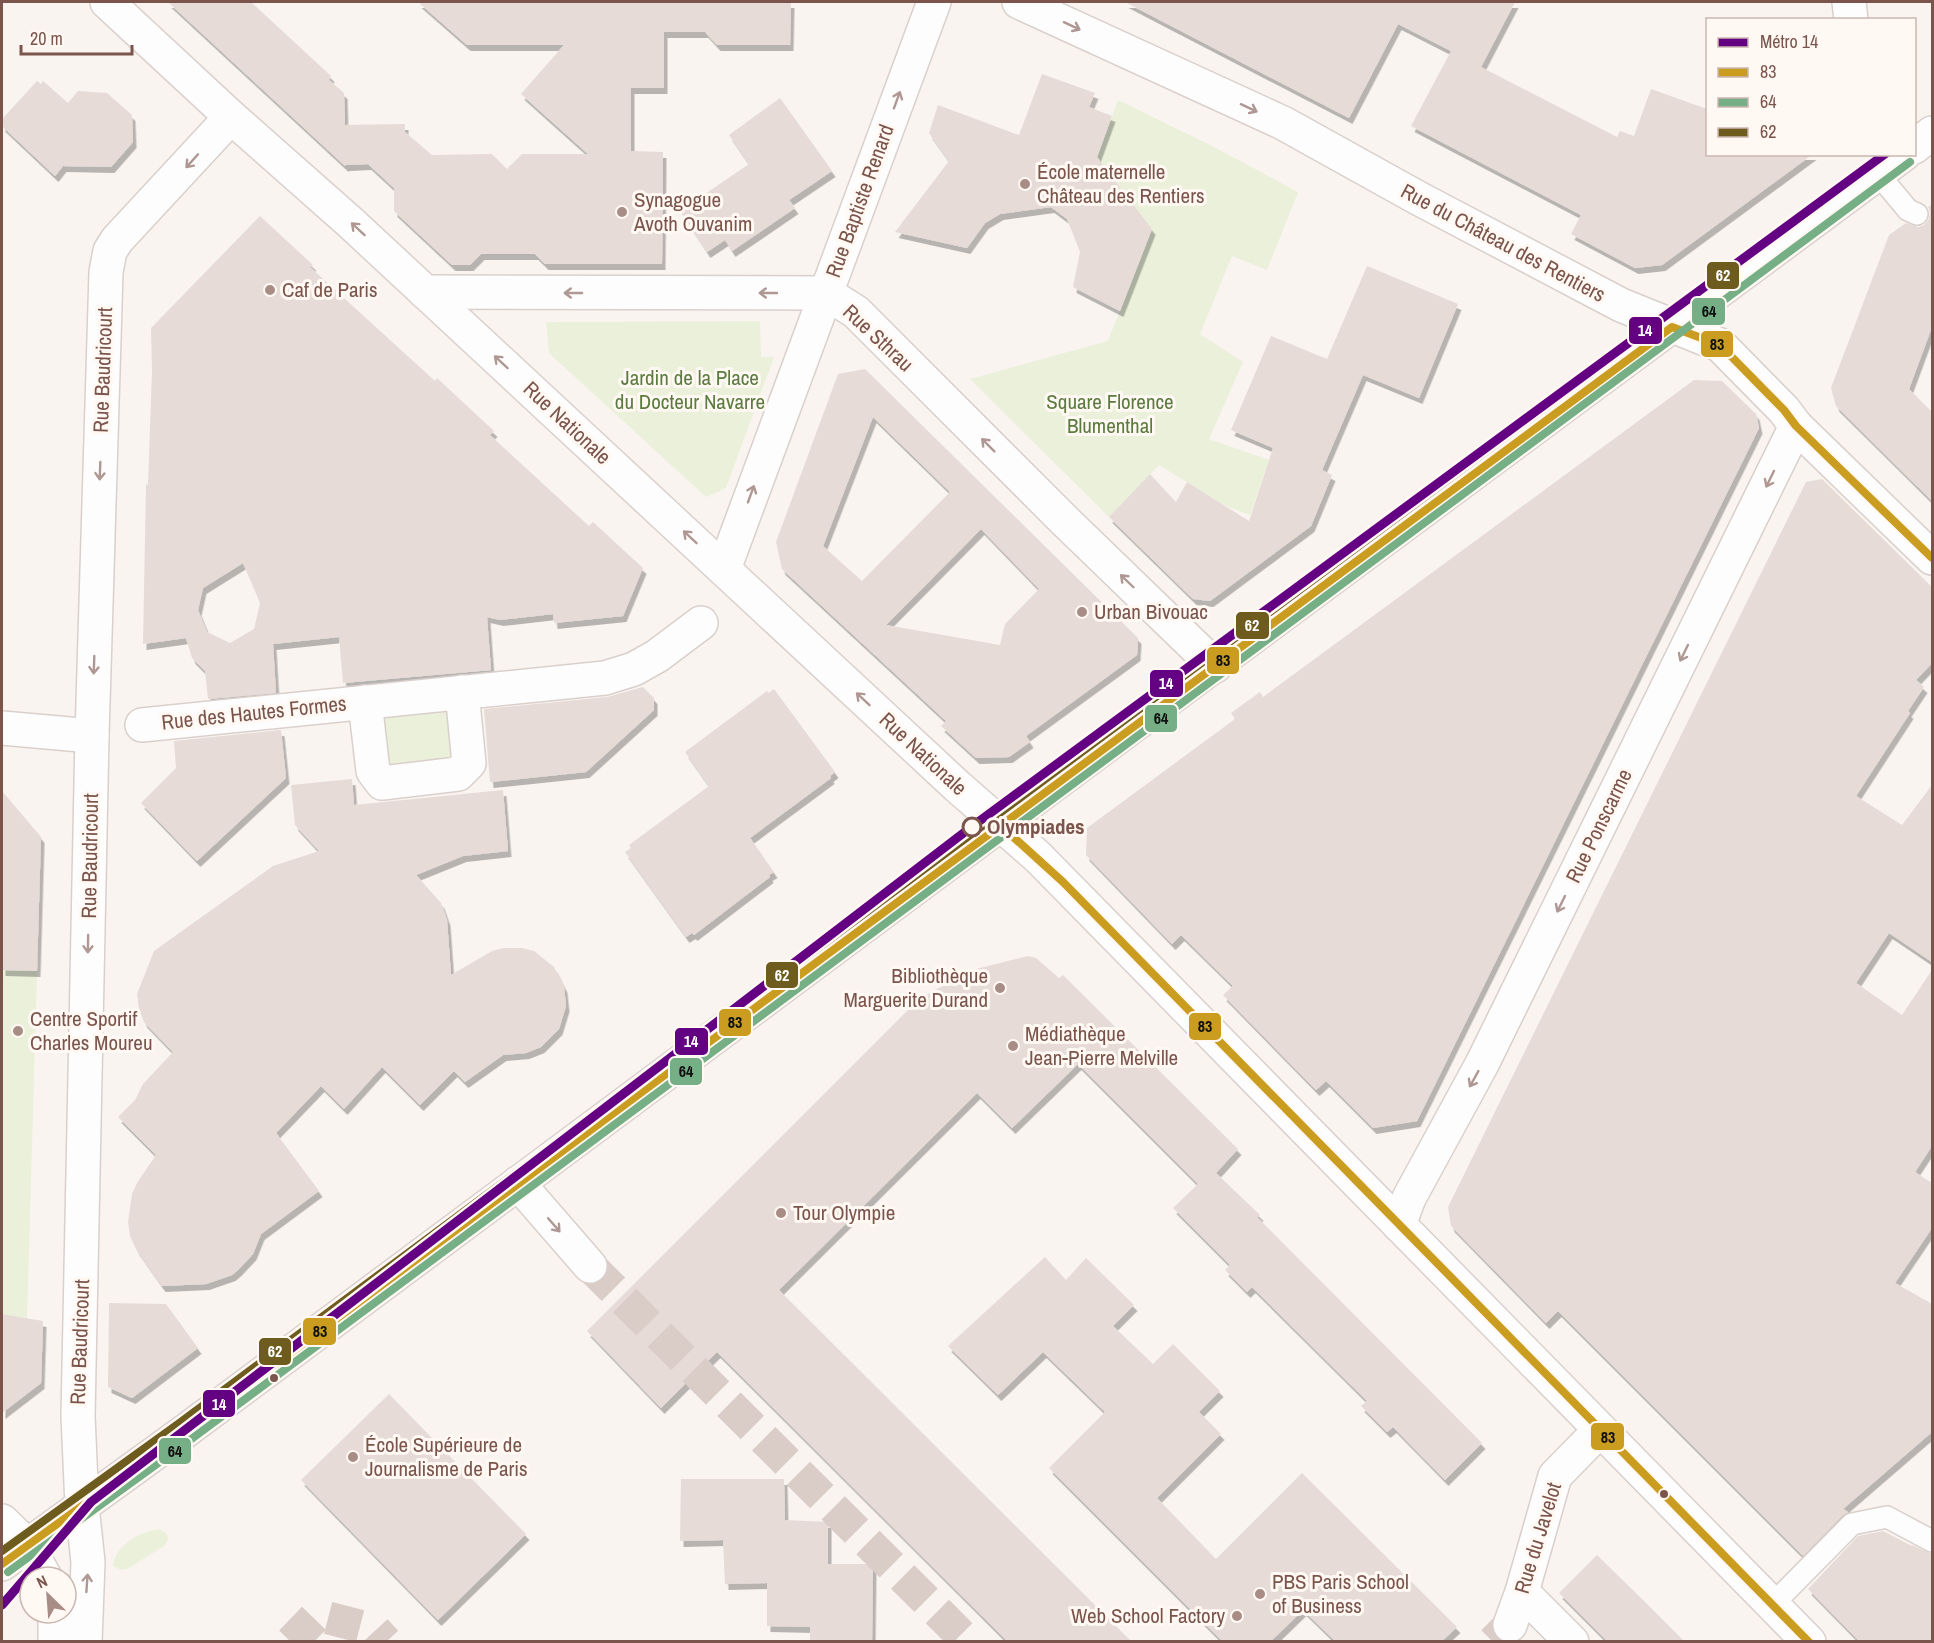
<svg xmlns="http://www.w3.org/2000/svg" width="1934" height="1643" viewBox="0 0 1934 1643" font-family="'Archivo Narrow',sans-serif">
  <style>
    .green { fill: #eaf0da }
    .building { fill: #e6dbd7; fill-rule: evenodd; filter: url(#shadow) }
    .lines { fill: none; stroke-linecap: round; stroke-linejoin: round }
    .street-tunnel { stroke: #daccc7; stroke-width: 33; stroke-dasharray: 33 16; stroke-linecap: butt }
    .lane-casing { stroke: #d9d0cc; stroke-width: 24 }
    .street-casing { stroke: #d9d0cc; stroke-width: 36 }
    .secondary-casing { stroke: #dad0cd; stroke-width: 36 }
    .lane { stroke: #fefdfd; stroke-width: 21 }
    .street { stroke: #fefdfd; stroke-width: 33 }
    .secondary { stroke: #fefdfd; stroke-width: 33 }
    .bus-1-casing { stroke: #fff8f3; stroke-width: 12 }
    .bus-2-casing { stroke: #fff8f3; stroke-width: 12 }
    .bus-3-casing { stroke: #fff8f3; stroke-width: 12 }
    .bus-1 { stroke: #ca9d20; stroke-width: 8 }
    .bus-2 { stroke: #76af86; stroke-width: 8 }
    .bus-3 { stroke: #6e5b1e; stroke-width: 8 }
    .metro-1-casing { stroke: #fff8f3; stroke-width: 14 }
    .metro-1 { stroke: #640082; stroke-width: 9 }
    .oneway { stroke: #af9893 }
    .poi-dot { fill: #a78d85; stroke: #fff8f3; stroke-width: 2 }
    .stop-dot { fill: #fff8f3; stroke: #7b554c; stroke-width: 3 }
    .bus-dot { fill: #7b554c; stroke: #fff8f3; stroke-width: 2 }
    .labels { text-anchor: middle; stroke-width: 6; stroke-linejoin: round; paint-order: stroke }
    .poi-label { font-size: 21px; fill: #7b554c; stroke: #fff8f3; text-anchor: start }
    .street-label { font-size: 21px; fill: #7b554c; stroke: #fff8f3 }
    .park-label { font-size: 21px; fill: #5c7b40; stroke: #fff8f3 }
    .stop-label { font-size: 21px; font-weight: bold; fill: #7b554c; stroke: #fff8f3; text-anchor: start }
    .line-badge { stroke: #fff8f3; stroke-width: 2 }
    .badge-label { font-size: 16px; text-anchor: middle; font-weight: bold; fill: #fff }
    .pale-badge-label { font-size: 16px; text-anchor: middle; font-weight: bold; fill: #111 }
  </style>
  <defs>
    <filter id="shadow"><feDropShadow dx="3.5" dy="6" stdDeviation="0" flood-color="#0004"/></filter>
  </defs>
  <rect width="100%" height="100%" fill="#f9f4f0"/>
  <g class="green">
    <path d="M 1118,100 L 1210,145 L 1298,192 L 1267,270 L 1232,256 L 1200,334 L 1243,362 L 1209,439 L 1269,460 L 1250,515 L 1224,505 L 1159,465 L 1109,517 L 970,379 L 1108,341 L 1152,229 L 1106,168 L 1091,163 L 1101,147 Z"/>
    <path d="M 760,321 L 761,357 L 774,357 L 726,488 L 706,497 L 549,353 L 546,322 Z"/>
    <path d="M 445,703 L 459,758 L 389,772 L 379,714 Z"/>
    <path d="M 2,792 L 41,837 L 27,1318 L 2,1314 Z"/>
    <path d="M 159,1529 L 167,1534 L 168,1540 L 164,1546 L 127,1569 L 121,1570 L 113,1566 C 115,1545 140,1532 159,1529 Z"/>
  </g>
  <g class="building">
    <path d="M 168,2 L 251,2 L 331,76 L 329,80 L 344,93 L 345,125 L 405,124 L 405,132 L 432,155 L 492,154 L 507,169 L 522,154 L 588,154 L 521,94 L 564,45 L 467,45 L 418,2 L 791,2 L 790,45 L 717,45 L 705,32 L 664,32 L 664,88 L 631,88 L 631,151 L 663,152 L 662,264 L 545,264 L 535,254 L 481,254 L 470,265 L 452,265 L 394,211 L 394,188 L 368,164 L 346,165 L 346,166 L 344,165 Z"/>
    <path d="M 1125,2 L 1515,2 L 1481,67 L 1617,137 L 1620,131 L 1634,136 L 1651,89 L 1707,109 L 1707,154 L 1813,154 L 1662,265 L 1635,268 L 1571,234 L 1581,215 L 1411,126 L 1451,51 L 1398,24 L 1349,118 Z"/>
    <path d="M 1042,74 L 1095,93 L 1089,107 L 1112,116 L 1097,157 L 1152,229 L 1120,311 L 1073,287 L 1080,252 L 1067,219 L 1051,207 L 1000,214 L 985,223 L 967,248 L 895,232 L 949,161 L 929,133 L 938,105 L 1019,135 Z"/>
    <path d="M 37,81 L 41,84 L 43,81 L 68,103 L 78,91 L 107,93 L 132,115 L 133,142 L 111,167 L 63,166 L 55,176 L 2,126 L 2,119 Z"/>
    <path d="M 780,98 L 832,171 L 789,200 L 795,208 L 732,251 L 725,240 L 707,252 L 680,211 L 749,164 L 729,135 Z"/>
    <path d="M 1932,204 L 1932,327 L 1909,389 L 1932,412 L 1932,501 L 1836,406 L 1831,388 L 1889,235 L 1906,223 L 1918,227 L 1924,225 L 1929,219 L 1930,212 L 1928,207 Z"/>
    <path d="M 260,216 L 313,265 L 310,267 L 435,381 L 437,378 L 494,431 L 490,435 L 553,493 L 589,526 L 593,522 L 643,568 L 623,616 L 554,623 L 553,614 L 500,620 L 487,617 L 491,670 L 343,683 L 339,637 L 273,644 L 276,693 L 208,699 L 205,671 L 192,658 L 186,638 L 143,644 L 146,484 L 148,485 L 152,371 L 151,328 ZM 243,563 L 260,603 L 254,629 L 230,643 L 207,632 L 198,610 L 203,588 Z"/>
    <path d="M 1367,266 L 1458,304 L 1419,398 L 1363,375 L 1322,470 L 1332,475 L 1311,526 L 1210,601 L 1193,599 L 1109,517 L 1150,474 L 1176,502 L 1187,482 L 1249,521 L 1273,448 L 1231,430 L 1271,336 L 1327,359 Z"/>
    <path d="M 865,369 L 1138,638 L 1137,655 L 1026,736 L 1030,742 L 1009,757 L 976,758 L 941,726 L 946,721 L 782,569 L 776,542 L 838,374 ZM 873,417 L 950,492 L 862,581 L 823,546 ZM 981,529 L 1039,589 L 1005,624 L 1000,645 L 886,625 Z"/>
    <path d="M 1694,380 L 1722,381 L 1756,414 L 1759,428 L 1417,1121 L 1373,1128 L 1326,1081 L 1316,1090 L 1223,995 L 1233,986 L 1181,935 L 1172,944 L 1086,855 L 1087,828 L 1235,719 L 1231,713 L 1260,692 L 1263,697 Z"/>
    <path d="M 1822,479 L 1932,587 L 1932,663 L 1916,680 L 1924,687 L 1908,711 L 1910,713 L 1856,796 L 1902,825 L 1932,785 L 1932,962 L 1889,933 L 1856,983 L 1902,1015 L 1932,970 L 1932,1146 L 1915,1172 L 1932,1183 L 1932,1228 L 1895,1283 L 1932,1304 L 1932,1432 L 1843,1509 L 1848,1512 L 1843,1515 L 1803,1556 L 1558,1311 L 1546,1323 L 1451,1226 L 1448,1207 L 1806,482 Z"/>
    <path d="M 643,687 L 654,698 L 654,710 L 586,772 L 490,782 L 484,709 L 607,697 Z"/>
    <path d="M 774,689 L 835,772 L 830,776 L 831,778 L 750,838 L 774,872 L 769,875 L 770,877 L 694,935 L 692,933 L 686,937 L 625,852 L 631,848 L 629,845 L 709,786 L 685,752 L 767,691 L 769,693 Z"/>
    <path d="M 281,730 L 286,778 L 197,861 L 141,803 L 176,768 L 174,741 Z"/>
    <path d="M 352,779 L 354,805 L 503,790 L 508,851 L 463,856 L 416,875 L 441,903 L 447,920 L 451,975 L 492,951 L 504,948 L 522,948 L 534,951 L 554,967 L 564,987 L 566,1006 L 559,1029 L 541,1047 L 526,1053 L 503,1055 L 465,1082 L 454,1071 L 420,1105 L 382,1067 L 344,1109 L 321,1086 L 276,1133 L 319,1191 L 261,1234 L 253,1254 L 238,1270 L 232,1275 L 206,1284 L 162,1286 L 136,1249 L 130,1236 L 128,1222 L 132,1194 L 137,1183 L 156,1155 L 118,1117 L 135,1100 L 143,1084 L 173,1052 L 144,1022 L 139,1009 L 137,994 L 154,951 L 273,866 L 319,851 L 295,825 L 291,785 Z"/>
    <path d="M 2,791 L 41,837 L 37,971 L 2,970 Z"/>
    <path d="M 1028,956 L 1036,958 L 1059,978 L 1063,975 L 1238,1149 L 1216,1173 L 1260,1215 L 1257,1217 L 1482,1443 L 1445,1480 L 1393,1427 L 1387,1432 L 1361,1406 L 1367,1401 L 1252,1287 L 1247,1292 L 1225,1270 L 1230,1265 L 1173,1208 L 1198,1184 L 1078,1064 L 1012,1128 L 977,1093 L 779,1290 L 1131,1641 L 1007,1641 L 717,1352 L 661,1408 L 587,1331 L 911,1007 L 931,992 L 976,969 Z"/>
    <path d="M 1045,1257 L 1066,1280 L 1086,1258 L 1134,1305 L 1113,1326 L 1153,1364 L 1173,1344 L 1220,1391 L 1199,1412 L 1221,1434 L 1157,1498 L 1216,1559 L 1302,1473 L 1457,1627 L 1442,1641 L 1335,1641 L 1303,1610 L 1271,1641 L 1222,1641 L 1049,1468 L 1105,1412 L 1043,1352 L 998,1395 L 948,1346 Z"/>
    <path d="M 109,1303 L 166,1304 L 198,1348 L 132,1398 L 108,1387 Z"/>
    <path d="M 2,1314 L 43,1321 L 41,1383 L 2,1413 Z"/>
    <path d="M 389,1394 L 526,1534 L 438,1620 L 301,1480 Z"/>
    <path d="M 681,1479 L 784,1479 L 785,1520 L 828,1522 L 828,1564 L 873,1564 L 872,1641 L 810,1641 L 810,1627 L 767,1626 L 767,1583 L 725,1584 L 723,1540 L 680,1541 Z"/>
    <path d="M 1883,1531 L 1912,1546 L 1912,1545 L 1932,1554 L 1932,1641 L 1859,1641 L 1808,1589 L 1858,1536 Z"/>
    <path d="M 1597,1555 L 1645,1602 L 1684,1641 L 1607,1641 L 1559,1593 Z"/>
  </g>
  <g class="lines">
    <g class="street-tunnel">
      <path d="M 590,1266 L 968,1642"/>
      <path d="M 291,1642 L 317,1615 L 375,1630 L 386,1642"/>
      <path d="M 1493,1642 L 1510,1625"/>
    </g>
    <g class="lane-casing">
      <g id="lane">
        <path d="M 1878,174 L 1908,210 L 1917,214"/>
        <path d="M 1773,1604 L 1852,1524 L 1887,1517 L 1932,1541"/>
      </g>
    </g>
    <g class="street-casing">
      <g id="street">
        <path d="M 1019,2 L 1283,123 L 1418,198 L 1621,305 L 1720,345 L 1784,410 L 1796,426 L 1932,558"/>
        <path d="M 1849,2 L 1851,20"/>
        <path d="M 425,292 L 826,293 L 856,312 L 1063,519 L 1215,666"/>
        <path d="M 724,569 L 934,2"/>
        <path d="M 365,702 L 373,771 L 382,783 L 458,774 L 469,763 L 462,692"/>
        <path d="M 142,725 L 605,678 L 634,669 L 657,656 L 701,623"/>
        <path d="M 2,728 L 92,736"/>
        <path d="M 518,1183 L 590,1266"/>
        <path d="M 1399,1225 L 1409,1198 L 1482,1064 L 1796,426"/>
        <path d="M 2,1521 L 27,1545 L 45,1577"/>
        <path d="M 1522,1592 L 1572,1642"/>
        <path d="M 55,1613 L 55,1642"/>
        <path d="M 1510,1625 L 1522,1592 L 1555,1476 L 1600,1430"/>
        <path d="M 85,1642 L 88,1562 L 82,1506 L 78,1416 L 92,736 L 106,272 L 110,251 L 117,240 L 231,117"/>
      </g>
    </g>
    <g class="secondary-casing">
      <g id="secondary">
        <path d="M 107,2 L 231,117 L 351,223 L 957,786 L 1038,857 L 1809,1642"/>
        <path d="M 1914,147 L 1932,133"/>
        <path d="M 2,1564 L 184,1432 L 1185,687 L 1904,154"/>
      </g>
    </g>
    <use href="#lane" class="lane"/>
    <use href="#street" class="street"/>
    <use href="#secondary" class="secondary"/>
    <g class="bus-1-casing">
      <g id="bus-1">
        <path d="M 1000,825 L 1063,882 L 1809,1642"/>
        <path d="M 2,1564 L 184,1432 L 1672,327 L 1720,345 L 1784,410 L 1796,426 L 1932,558"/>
      </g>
    </g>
    <g class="bus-2-casing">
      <path id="bus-2" d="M 8,1572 L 190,1440 L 1910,162"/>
    </g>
    <g class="bus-3-casing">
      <path id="bus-3" d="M 2,1551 L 178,1424 L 1886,154"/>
    </g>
    <use href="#bus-1" class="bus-1"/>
    <use href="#bus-2" class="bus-2"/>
    <use href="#bus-3" class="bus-3"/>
    <g class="metro-1-casing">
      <path id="metro-1" d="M 2,1605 L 91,1502 L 970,828 L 1885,154"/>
    </g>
    <use href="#metro-1" class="metro-1"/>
  </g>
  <defs><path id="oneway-shaft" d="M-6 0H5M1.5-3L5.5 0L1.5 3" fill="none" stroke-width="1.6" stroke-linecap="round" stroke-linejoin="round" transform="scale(1.5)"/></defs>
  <g class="oneway">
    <use href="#oneway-shaft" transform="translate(1072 26) rotate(25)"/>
    <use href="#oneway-shaft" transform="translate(897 100) rotate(-70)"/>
    <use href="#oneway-shaft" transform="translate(1249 108) rotate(25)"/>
    <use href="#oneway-shaft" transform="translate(192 161) rotate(132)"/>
    <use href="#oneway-shaft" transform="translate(358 229) rotate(-137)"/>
    <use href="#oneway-shaft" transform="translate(573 293) rotate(-180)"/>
    <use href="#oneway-shaft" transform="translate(768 293) rotate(-180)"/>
    <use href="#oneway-shaft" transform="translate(501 362) rotate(-137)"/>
    <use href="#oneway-shaft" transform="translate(988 445) rotate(-135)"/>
    <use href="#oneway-shaft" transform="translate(100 471) rotate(92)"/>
    <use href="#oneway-shaft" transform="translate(1770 479) rotate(116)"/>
    <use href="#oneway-shaft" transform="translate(751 494) rotate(-70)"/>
    <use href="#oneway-shaft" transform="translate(690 537) rotate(-137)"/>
    <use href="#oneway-shaft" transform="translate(1127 581) rotate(-136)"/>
    <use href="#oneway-shaft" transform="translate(1684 653) rotate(116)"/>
    <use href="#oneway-shaft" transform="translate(94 665) rotate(92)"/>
    <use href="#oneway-shaft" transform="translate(863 699) rotate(-137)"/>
    <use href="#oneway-shaft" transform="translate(1561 904) rotate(116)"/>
    <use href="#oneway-shaft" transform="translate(88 944) rotate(91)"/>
    <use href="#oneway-shaft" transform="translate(1474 1079) rotate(119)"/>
    <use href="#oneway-shaft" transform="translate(554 1225) rotate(49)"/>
    <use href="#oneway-shaft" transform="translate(87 1583) rotate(-86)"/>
  </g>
  <g class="poi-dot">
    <circle cx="1025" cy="184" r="6"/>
    <circle cx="622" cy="212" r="6"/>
    <circle cx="270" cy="290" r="6"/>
    <circle cx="1082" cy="612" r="6"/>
    <circle cx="1000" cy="988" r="6"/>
    <circle cx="18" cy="1031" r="6"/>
    <circle cx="1013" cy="1046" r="6"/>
    <circle cx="781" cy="1213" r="6"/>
    <circle cx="353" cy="1457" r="6"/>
    <circle cx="1260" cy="1594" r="6"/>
    <circle cx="1237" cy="1616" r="6"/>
  </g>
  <circle class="stop-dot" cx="972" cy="827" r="9"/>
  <g class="bus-dot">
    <circle cx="274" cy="1378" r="5"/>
    <circle cx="1664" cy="1494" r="5"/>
  </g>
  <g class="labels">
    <g class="poi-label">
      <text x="1037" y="179">École maternelle<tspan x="1037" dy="24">Château des Rentiers</tspan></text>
      <text x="634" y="207">Synagogue<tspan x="634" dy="24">Avoth Ouvanim</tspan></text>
      <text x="282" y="297">Caf de Paris</text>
      <text x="1094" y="619">Urban Bivouac</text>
      <text x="988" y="983" text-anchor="end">Bibliothèque<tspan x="988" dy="24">Marguerite Durand</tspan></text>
      <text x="30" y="1026">Centre Sportif<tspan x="30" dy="24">Charles Moureu</tspan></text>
      <text x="1025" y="1041">Médiathèque<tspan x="1025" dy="24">Jean-Pierre Melville</tspan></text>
      <text x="793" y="1220">Tour Olympie</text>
      <text x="365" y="1452">École Supérieure de<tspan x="365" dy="24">Journalisme de Paris</tspan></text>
      <text x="1272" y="1589">PBS Paris School<tspan x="1272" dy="24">of Business</tspan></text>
      <text x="1225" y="1623" text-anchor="end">Web School Factory</text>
    </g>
    <g class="street-label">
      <text transform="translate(860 201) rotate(-70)" y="7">Rue Baptiste Renard</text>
      <text transform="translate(1503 243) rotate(28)" y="7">Rue du Château des Rentiers</text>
      <text transform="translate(878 338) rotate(43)" y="7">Rue Sthrau</text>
      <text transform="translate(103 370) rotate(-88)" y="7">Rue Baudricourt</text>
      <text transform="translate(567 423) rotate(43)" y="7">Rue Nationale</text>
      <text transform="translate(254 713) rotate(-6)" y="7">Rue des Hautes Formes</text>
      <text transform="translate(923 754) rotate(43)" y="7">Rue Nationale</text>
      <text transform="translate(1599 826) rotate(-64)" y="7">Rue Ponscarme</text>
      <text transform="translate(90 856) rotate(-89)" y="7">Rue Baudricourt</text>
      <text transform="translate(80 1342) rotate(-88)" y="7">Rue Baudricourt</text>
      <text transform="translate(1538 1538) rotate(-73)" y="7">Rue du Javelot</text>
    </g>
    <g class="park-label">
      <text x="690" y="385">Jardin de la Place<tspan x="690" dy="24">du Docteur Navarre</tspan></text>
      <text x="1110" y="409">Square Florence<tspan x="1110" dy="24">Blumenthal</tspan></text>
    </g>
    <g class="stop-label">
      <text x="987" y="834">Olympiades</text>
    </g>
  </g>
  <g class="line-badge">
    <rect x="1706" y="261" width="34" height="29" rx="6" fill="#6e5b1e"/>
    <rect x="1691" y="297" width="35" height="29" rx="6" fill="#76af86"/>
    <rect x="1628" y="316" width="35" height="29" rx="6" fill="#640082"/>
    <rect x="1700" y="330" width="34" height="28" rx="6" fill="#ca9d20"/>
    <rect x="1235" y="611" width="35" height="29" rx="6" fill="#6e5b1e"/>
    <rect x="1206" y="646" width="34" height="29" rx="6" fill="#ca9d20"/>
    <rect x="1149" y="669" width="35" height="29" rx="6" fill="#640082"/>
    <rect x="1144" y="704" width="34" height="29" rx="6" fill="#76af86"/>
    <rect x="765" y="961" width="34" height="28" rx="6" fill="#6e5b1e"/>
    <rect x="718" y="1008" width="34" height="29" rx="6" fill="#ca9d20"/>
    <rect x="1188" y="1012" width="34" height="29" rx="6" fill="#ca9d20"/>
    <rect x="674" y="1027" width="35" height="29" rx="6" fill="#640082"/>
    <rect x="669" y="1057" width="34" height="29" rx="6" fill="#76af86"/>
    <rect x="302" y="1317" width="35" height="29" rx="6" fill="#ca9d20"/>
    <rect x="258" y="1337" width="34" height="29" rx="6" fill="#6e5b1e"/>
    <rect x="202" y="1389" width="34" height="29" rx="6" fill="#640082"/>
    <rect x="1590" y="1422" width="35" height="29" rx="6" fill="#ca9d20"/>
    <rect x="158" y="1437" width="34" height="28" rx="6" fill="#76af86"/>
  </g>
  <g class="badge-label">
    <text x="1723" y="281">62</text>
    <text x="1645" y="336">14</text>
    <text x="1252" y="631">62</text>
    <text x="1166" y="689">14</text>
    <text x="782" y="981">62</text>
    <text x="691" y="1047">14</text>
    <text x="275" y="1357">62</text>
    <text x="219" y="1410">14</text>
  </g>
  <g class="pale-badge-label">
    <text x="1709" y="317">64</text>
    <text x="1717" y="350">83</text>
    <text x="1223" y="666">83</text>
    <text x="1161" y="724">64</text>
    <text x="735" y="1028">83</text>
    <text x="1205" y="1032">83</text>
    <text x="686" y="1077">64</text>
    <text x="320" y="1337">83</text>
    <text x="1608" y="1443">83</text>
    <text x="175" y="1457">64</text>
  </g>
  <rect width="1934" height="1643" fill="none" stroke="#7b554c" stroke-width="6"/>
  <rect x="1706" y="18" width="210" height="138" fill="#fff8f3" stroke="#cab7b0" stroke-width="1.5"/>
  <rect x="1718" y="38" width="30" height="9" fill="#640082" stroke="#cab7b0" stroke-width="1.5"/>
  <text x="1760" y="48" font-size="18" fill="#7b554c">Métro 14</text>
  <rect x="1718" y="68" width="30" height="9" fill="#ca9d20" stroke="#cab7b0" stroke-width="1.5"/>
  <text x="1760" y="78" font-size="18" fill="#7b554c">83</text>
  <rect x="1718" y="98" width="30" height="9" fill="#76af86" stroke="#cab7b0" stroke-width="1.5"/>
  <text x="1760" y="108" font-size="18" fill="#7b554c">64</text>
  <rect x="1718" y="128" width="30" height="9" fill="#6e5b1e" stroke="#cab7b0" stroke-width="1.5"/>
  <text x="1760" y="138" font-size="18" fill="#7b554c">62</text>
  <g transform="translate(48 1595) rotate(335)"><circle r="28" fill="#fff8f3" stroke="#cab7b0" stroke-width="1.5"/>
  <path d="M0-4.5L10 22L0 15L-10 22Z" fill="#a78d85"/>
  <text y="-9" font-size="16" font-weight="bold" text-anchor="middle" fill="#7b554c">N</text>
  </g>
  <path d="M21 45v9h111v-9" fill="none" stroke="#7b554c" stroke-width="3"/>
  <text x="30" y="45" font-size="18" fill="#7b554c" stroke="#fff8f3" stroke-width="4.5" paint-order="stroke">20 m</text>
</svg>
